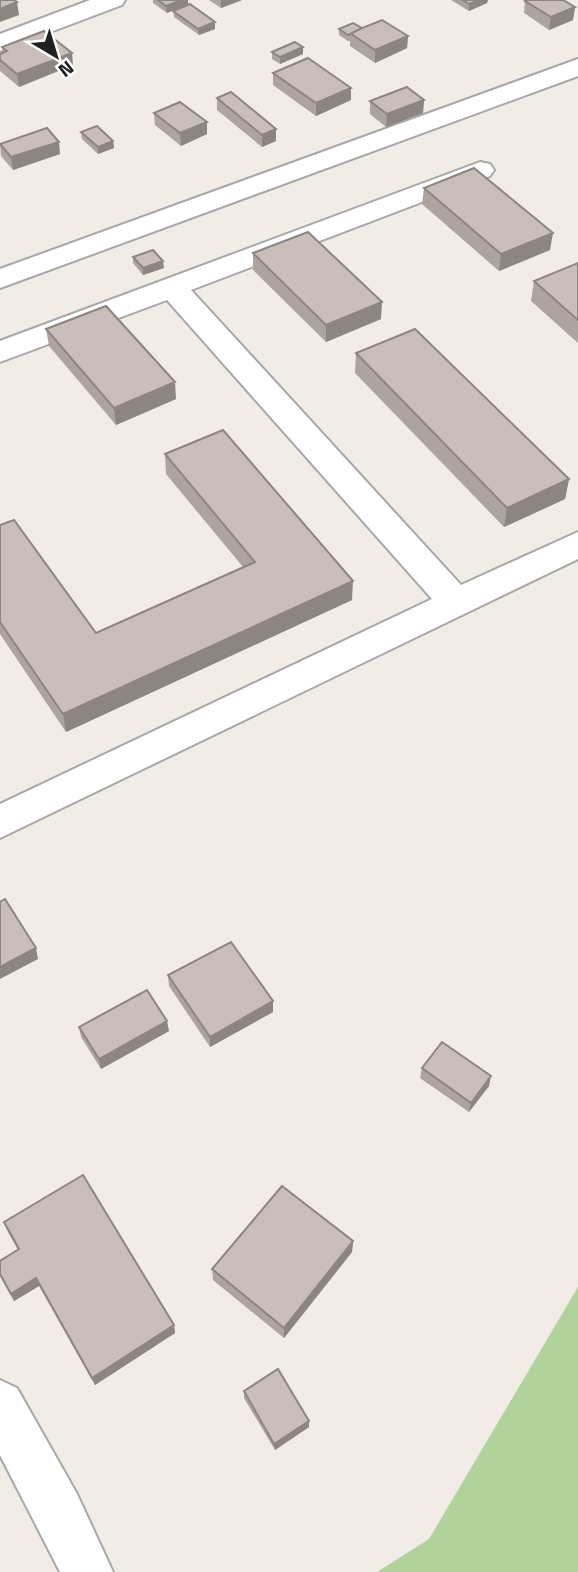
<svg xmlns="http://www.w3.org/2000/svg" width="578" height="1572" viewBox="0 0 578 1572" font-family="'Titillium Web',sans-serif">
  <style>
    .forest { fill: #b1d29a }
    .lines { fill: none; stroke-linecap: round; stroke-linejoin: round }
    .minor-casing { stroke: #a7a7a7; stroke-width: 4 }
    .minor { fill: #fff; fill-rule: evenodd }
    .wall { fill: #ada39f }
    .shaded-wall { fill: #8d8582 }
    .building { fill: #c9beb9; stroke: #8d8582; stroke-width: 2 }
  </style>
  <rect width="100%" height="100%" fill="#f1ece6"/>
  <path class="forest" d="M 578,1287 L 578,1572 L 377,1572 L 429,1539 Z"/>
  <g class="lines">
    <g class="minor-casing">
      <g id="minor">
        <path d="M 90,0 L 125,0 L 122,5 L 0,51 L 0,34 Z"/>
        <path d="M 578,59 L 578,76 L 0,288 L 0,269 Z"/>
        <path d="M 480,162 L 490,164 L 494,170 L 490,176 L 191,290 L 461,585 L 578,532 L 578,559 L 0,838 L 0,804 L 432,599 L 167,300 L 0,362 L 0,341 Z"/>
        <path d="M 0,1380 L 17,1388 L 77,1494 L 113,1572 L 60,1572 L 0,1455 Z"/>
      </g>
    </g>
    <use href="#minor" class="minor"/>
  </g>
  <g class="wall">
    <path d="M 153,0 L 188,0 L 188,4 L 167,13 L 153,3 Z"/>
    <path d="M 209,0 L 242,0 L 221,8 Z"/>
    <path d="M 451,0 L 488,0 L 487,3 L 469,11 Z"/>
    <path d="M 525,1 L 575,7 L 573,20 L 549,30 L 524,13 Z"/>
    <path d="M 173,11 L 215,22 L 215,29 L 199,35 L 174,17 Z"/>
    <path d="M 362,28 L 408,36 L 407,48 L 375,63 L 350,46 L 350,41 L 348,41 L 339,35 L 339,29 Z"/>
    <path d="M 2,47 L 73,65 L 19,87 L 0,71 L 0,54 L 3,53 Z"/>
    <path d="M 272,52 L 303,54 L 280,64 L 272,59 Z"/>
    <path d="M 273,73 L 351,88 L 351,100 L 316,116 L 273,85 Z"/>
    <path d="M 217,98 L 276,141 L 262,147 L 217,110 Z"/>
    <path d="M 424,100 L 423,113 L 386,127 L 370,114 L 370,101 Z"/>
    <path d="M 154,113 L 207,122 L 207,134 L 181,146 L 155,125 Z"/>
    <path d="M 81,132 L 113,141 L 114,148 L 98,154 L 82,139 Z"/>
    <path d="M 0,143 L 60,154 L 13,170 L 1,156 Z"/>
    <path d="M 424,188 L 550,250 L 499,271 L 422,204 Z"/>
    <path d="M 253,253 L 381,319 L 326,342 L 253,270 Z"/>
    <path d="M 133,257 L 164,268 L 143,275 L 133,263 Z"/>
    <path d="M 578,263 L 578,343 L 531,301 L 534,281 Z"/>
    <path d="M 46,329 L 176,399 L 116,425 L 49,346 Z"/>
    <path d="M 356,353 L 569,479 L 565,499 L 504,527 L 355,373 Z"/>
    <path d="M 165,454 L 352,600 L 66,732 L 0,634 L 0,525 L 96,633 L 243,567 L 166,474 Z"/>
    <path d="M 168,975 L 273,1001 L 273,1012 L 210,1047 L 169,986 Z"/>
    <path d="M 79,1027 L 169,1031 L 101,1069 L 81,1037 Z"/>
    <path d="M 422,1068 L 489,1086 L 469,1112 L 420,1078 Z"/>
    <path d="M 4,1222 L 174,1325 L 175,1333 L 95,1385 L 39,1286 L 14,1301 L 0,1276 L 0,1261 L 18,1250 L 7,1230 Z"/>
    <path d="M 353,1241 L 352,1252 L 284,1338 L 213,1280 L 212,1269 Z"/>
    <path d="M 244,1391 L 309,1427 L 275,1450 L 244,1398 Z"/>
  </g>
  <g class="shaded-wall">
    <path d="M 182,0 L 188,0 L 188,4 L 167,13 L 166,6 Z"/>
    <path d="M 221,0 L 242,0 L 221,8 Z"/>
    <path d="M 479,0 L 488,0 L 487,3 L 469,11 L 469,4 Z"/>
    <path d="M 17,2 L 19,15 L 0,22 L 0,9 Z"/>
    <path d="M 575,7 L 573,20 L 549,30 L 551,17 Z"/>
    <path d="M 215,22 L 215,29 L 199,35 L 198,29 Z"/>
    <path d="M 408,36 L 407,48 L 375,63 L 375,50 Z"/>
    <path d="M 303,47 L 303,54 L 280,64 L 280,57 Z"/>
    <path d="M 72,53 L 73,65 L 19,87 L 17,74 Z"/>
    <path d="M 351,88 L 351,100 L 316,116 L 316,103 Z"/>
    <path d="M 424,100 L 423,113 L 386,127 L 387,114 Z"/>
    <path d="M 207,122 L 207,134 L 181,146 L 180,133 Z"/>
    <path d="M 276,129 L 276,141 L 262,147 L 262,135 Z"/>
    <path d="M 113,141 L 114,148 L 98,154 L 98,147 Z"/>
    <path d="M 59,142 L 60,154 L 13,170 L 11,157 Z"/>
    <path d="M 553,233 L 550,250 L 499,271 L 501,254 Z"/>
    <path d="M 163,261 L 164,268 L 143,275 L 143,268 Z"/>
    <path d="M 382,302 L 381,319 L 326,342 L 326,325 Z"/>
    <path d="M 175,382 L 176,399 L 116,425 L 114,408 Z"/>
    <path d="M 569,479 L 565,499 L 504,527 L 507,508 Z"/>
    <path d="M 353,581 L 352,600 L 66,732 L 63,714 Z"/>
    <path d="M 36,948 L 38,959 L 0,979 L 0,967 Z"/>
    <path d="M 273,1001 L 273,1012 L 210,1047 L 210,1037 Z"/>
    <path d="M 167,1021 L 169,1031 L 101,1069 L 99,1059 Z"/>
    <path d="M 491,1076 L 489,1086 L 469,1112 L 471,1103 Z"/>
    <path d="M 353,1241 L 352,1252 L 284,1338 L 284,1328 Z"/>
    <path d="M 36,1278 L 39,1286 L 14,1301 L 11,1294 Z"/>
    <path d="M 174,1325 L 175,1333 L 95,1385 L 92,1378 Z"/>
    <path d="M 309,1421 L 309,1427 L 275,1450 L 274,1444 Z"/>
  </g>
  <g class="building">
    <path d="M 0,0 L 14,0 L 17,2 L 0,9 Z"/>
    <path d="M 158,0 L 182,0 L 166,6 Z"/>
    <path d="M 463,0 L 479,0 L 469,4 Z"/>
    <path d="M 527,0 L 563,0 L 575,7 L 551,17 L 525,1 Z"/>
    <path d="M 190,4 L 215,22 L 198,29 L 173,11 Z"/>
    <path d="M 382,20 L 408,36 L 375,50 L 350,33 Z"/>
    <path d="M 353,23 L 362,28 L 348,35 L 339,29 Z"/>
    <path d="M 44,31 L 72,53 L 17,74 L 0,60 L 0,54 L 7,51 L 2,47 Z"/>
    <path d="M 295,42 L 303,47 L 280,57 L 272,52 Z"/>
    <path d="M 308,58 L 351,88 L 316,103 L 273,73 Z"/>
    <path d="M 407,87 L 424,100 L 387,114 L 370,101 Z"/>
    <path d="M 231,92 L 276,129 L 262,135 L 217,98 Z"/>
    <path d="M 180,102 L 207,122 L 180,133 L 154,113 Z"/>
    <path d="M 97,126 L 113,141 L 98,147 L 81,132 Z"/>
    <path d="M 47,128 L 59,142 L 11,157 L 0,144 Z"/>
    <path d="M 474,168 L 553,233 L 501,254 L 424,188 Z"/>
    <path d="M 308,232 L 382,302 L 326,325 L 253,253 Z"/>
    <path d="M 153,250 L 163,261 L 143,268 L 133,257 Z"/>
    <path d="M 578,263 L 578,320 L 534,281 Z"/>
    <path d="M 106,306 L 175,382 L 114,408 L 46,329 Z"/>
    <path d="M 415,329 L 569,479 L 507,508 L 356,353 Z"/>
    <path d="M 223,430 L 353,581 L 63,714 L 0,622 L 0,525 L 14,520 L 96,633 L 255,562 L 165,454 Z"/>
    <path d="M 5,899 L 36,948 L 0,967 L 0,902 Z"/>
    <path d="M 231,942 L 273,1001 L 210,1037 L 168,975 Z"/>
    <path d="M 147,990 L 167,1021 L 99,1059 L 79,1027 Z"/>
    <path d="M 442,1042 L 491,1076 L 471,1103 L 422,1068 Z"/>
    <path d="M 83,1175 L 174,1325 L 92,1378 L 36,1278 L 11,1294 L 0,1274 L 0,1261 L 19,1249 L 4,1222 Z"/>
    <path d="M 282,1186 L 353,1241 L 284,1328 L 212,1269 Z"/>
    <path d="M 278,1369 L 309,1421 L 274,1444 L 244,1391 Z"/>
  </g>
  <g transform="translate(56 56) rotate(142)" stroke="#ffffff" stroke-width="5" paint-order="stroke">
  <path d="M0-5L12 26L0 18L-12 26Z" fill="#202020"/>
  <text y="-10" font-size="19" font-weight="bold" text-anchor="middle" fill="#202020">N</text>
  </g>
</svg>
